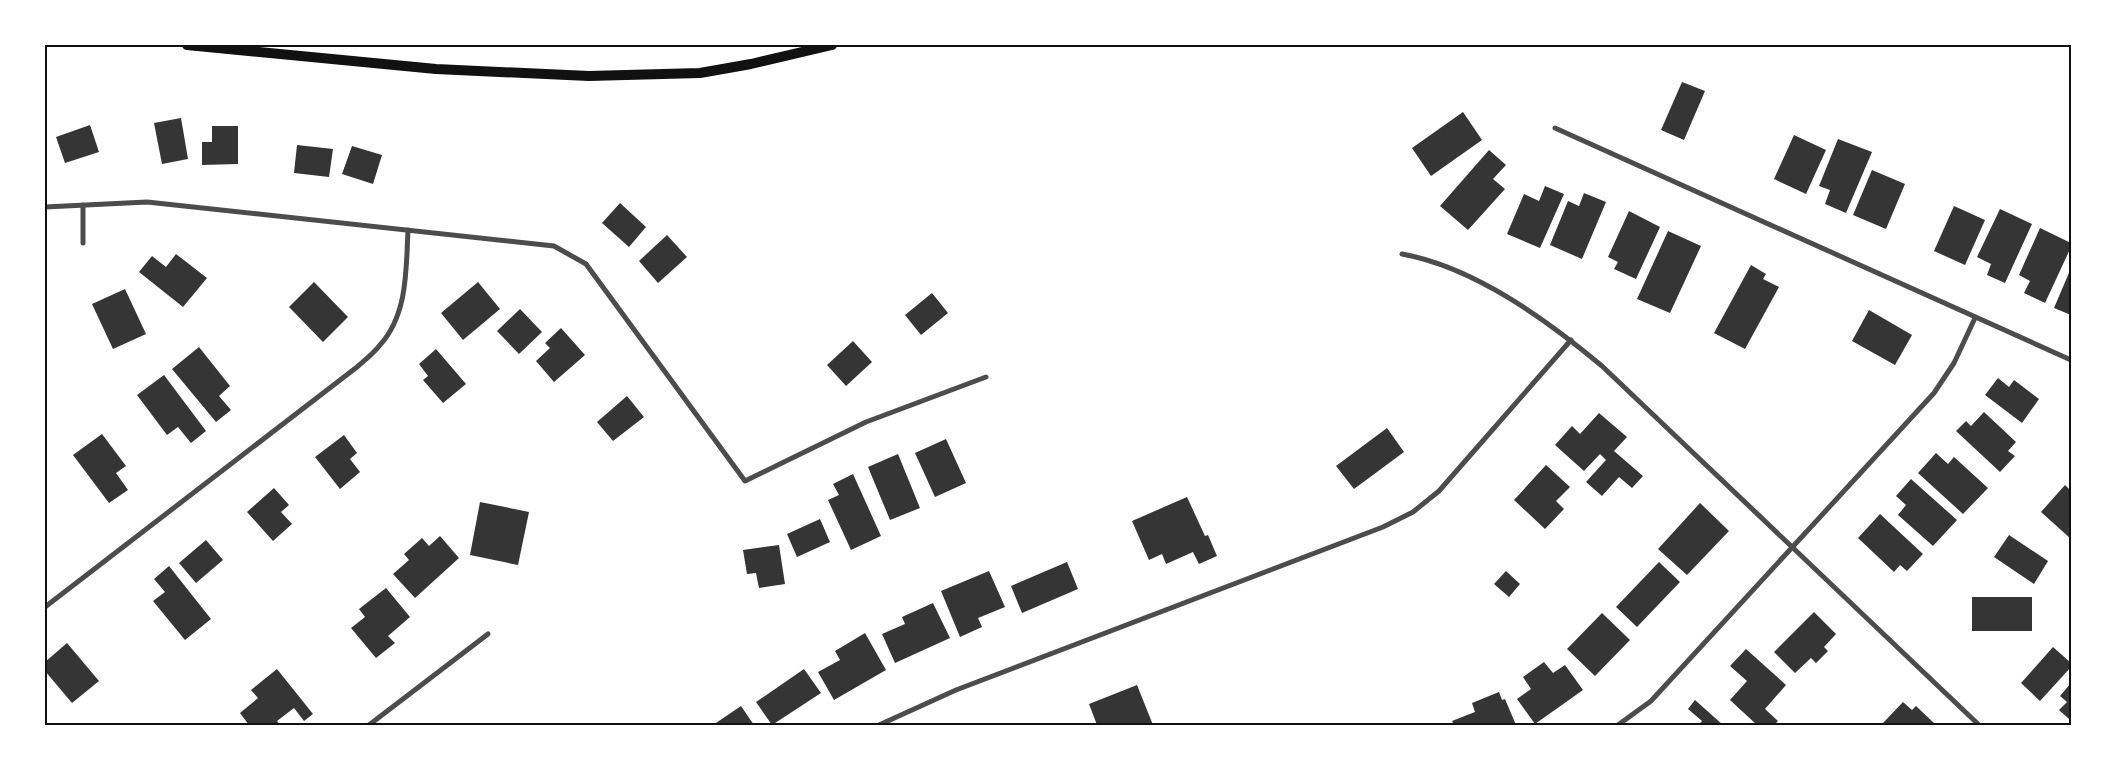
<svg xmlns="http://www.w3.org/2000/svg" width="2116" height="770" viewBox="0 0 2116 770" font-family="Poppins,sans-serif">
  <style>
    .building { fill: #353535 }
    .lines { fill: none; stroke-linecap: round; stroke-linejoin: round }
    .minor { stroke: #4c4c4c; stroke-width: 5 }
    .secondary { stroke: #111; stroke-width: 10 }
    .neatline { fill: none; stroke: #111; stroke-width: 2 }
  </style>
  <rect width="100%" height="100%" fill="#fff"/>
  <g class="building">
    <path d="M 1682,82 L 1705,91 L 1684,140 L 1661,130 Z"/>
    <path d="M 1463,112 L 1482,140 L 1431,176 L 1412,148 Z"/>
    <path d="M 181,118 L 188,159 L 162,164 L 154,123 Z"/>
    <path d="M 90,125 L 99,152 L 65,163 L 56,137 Z"/>
    <path d="M 212,126 L 238,126 L 238,164 L 202,165 L 202,142 L 212,142 Z"/>
    <path d="M 1794,135 L 1826,150 L 1806,194 L 1774,179 Z"/>
    <path d="M 1838,139 L 1872,152 L 1846,213 L 1825,204 L 1830,190 L 1819,186 Z"/>
    <path d="M 297,145 L 333,149 L 329,177 L 294,173 Z"/>
    <path d="M 352,146 L 382,155 L 373,184 L 342,174 Z"/>
    <path d="M 1489,150 L 1506,165 L 1493,179 L 1505,189 L 1468,230 L 1440,206 Z"/>
    <path d="M 1872,170 L 1905,184 L 1886,229 L 1853,215 Z"/>
    <path d="M 1545,186 L 1564,194 L 1540,248 L 1507,234 L 1524,194 L 1539,201 Z"/>
    <path d="M 1584,193 L 1606,202 L 1582,259 L 1550,245 L 1568,201 L 1579,206 Z"/>
    <path d="M 620,203 L 646,227 L 629,247 L 602,223 Z"/>
    <path d="M 1954,206 L 1985,220 L 1965,265 L 1934,251 Z"/>
    <path d="M 2000,209 L 2032,224 L 2005,283 L 1987,275 L 1991,264 L 1977,257 Z"/>
    <path d="M 1629,211 L 1660,227 L 1636,279 L 1614,269 L 1618,262 L 1608,257 Z"/>
    <path d="M 2040,228 L 2071,243 L 2071,247 L 2045,303 L 2024,293 L 2030,281 L 2019,275 Z"/>
    <path d="M 1668,231 L 1701,246 L 1670,313 L 1637,299 Z"/>
    <path d="M 667,235 L 687,257 L 658,283 L 639,261 Z"/>
    <path d="M 176,254 L 207,278 L 183,307 L 139,272 L 152,256 L 166,267 Z"/>
    <path d="M 1751,265 L 1766,274 L 1763,279 L 1779,287 L 1745,349 L 1714,333 Z"/>
    <path d="M 2071,268 L 2071,315 L 2054,308 Z"/>
    <path d="M 314,282 L 348,317 L 323,342 L 289,307 Z"/>
    <path d="M 478,282 L 500,309 L 463,340 L 441,313 Z"/>
    <path d="M 125,289 L 146,334 L 113,349 L 92,304 Z"/>
    <path d="M 932,293 L 948,313 L 921,335 L 905,315 Z"/>
    <path d="M 520,309 L 542,332 L 519,354 L 497,331 Z"/>
    <path d="M 1869,310 L 1912,335 L 1895,365 L 1852,341 Z"/>
    <path d="M 561,328 L 585,355 L 554,382 L 536,361 L 550,348 L 545,343 Z"/>
    <path d="M 853,341 L 872,362 L 846,386 L 827,365 Z"/>
    <path d="M 199,347 L 230,386 L 219,396 L 231,410 L 216,422 L 172,369 Z"/>
    <path d="M 436,349 L 466,384 L 443,403 L 423,380 L 428,376 L 419,364 Z"/>
    <path d="M 164,375 L 206,431 L 191,443 L 178,427 L 167,435 L 137,395 Z"/>
    <path d="M 1998,378 L 2009,387 L 2014,380 L 2039,399 L 2022,423 L 1985,395 Z"/>
    <path d="M 627,396 L 644,417 L 613,441 L 597,422 Z"/>
    <path d="M 1984,412 L 2016,442 L 2008,451 L 2015,456 L 2000,472 L 1956,431 L 1966,421 L 1971,426 Z"/>
    <path d="M 1599,413 L 1627,437 L 1614,451 L 1643,476 L 1632,488 L 1619,477 L 1602,496 L 1586,482 L 1606,460 L 1600,454 L 1584,471 L 1555,445 L 1572,426 L 1580,434 Z"/>
    <path d="M 1387,428 L 1404,452 L 1354,489 L 1336,466 Z"/>
    <path d="M 102,434 L 126,466 L 116,473 L 128,490 L 109,503 L 73,455 Z"/>
    <path d="M 344,435 L 357,453 L 350,459 L 360,472 L 340,489 L 315,457 Z"/>
    <path d="M 946,439 L 966,483 L 935,497 L 915,453 Z"/>
    <path d="M 1936,453 L 1948,464 L 1954,457 L 1988,488 L 1963,514 L 1918,473 Z"/>
    <path d="M 898,454 L 920,508 L 890,520 L 868,467 Z"/>
    <path d="M 1546,465 L 1570,487 L 1556,501 L 1564,509 L 1545,529 L 1514,500 Z"/>
    <path d="M 853,474 L 881,536 L 851,550 L 828,500 L 839,495 L 833,484 Z"/>
    <path d="M 1911,479 L 1957,520 L 1933,546 L 1898,515 L 1906,505 L 1896,496 Z"/>
    <path d="M 2065,485 L 2071,491 L 2071,539 L 2041,512 Z"/>
    <path d="M 274,488 L 289,505 L 281,512 L 292,524 L 273,541 L 247,512 Z"/>
    <path d="M 1187,497 L 1205,536 L 1208,535 L 1217,556 L 1199,564 L 1193,552 L 1166,564 L 1162,554 L 1149,560 L 1132,521 Z"/>
    <path d="M 480,502 L 529,512 L 518,565 L 470,555 Z"/>
    <path d="M 1700,503 L 1729,531 L 1687,575 L 1658,549 Z"/>
    <path d="M 1880,514 L 1923,554 L 1907,571 L 1900,565 L 1894,572 L 1858,538 Z"/>
    <path d="M 820,519 L 830,542 L 797,557 L 787,534 Z"/>
    <path d="M 2009,535 L 2048,561 L 2034,584 L 1994,557 Z"/>
    <path d="M 440,536 L 459,558 L 415,598 L 393,574 L 409,560 L 404,554 L 422,538 L 429,546 Z"/>
    <path d="M 206,540 L 223,560 L 196,583 L 179,563 Z"/>
    <path d="M 779,545 L 785,584 L 759,588 L 756,573 L 747,574 L 743,550 Z"/>
    <path d="M 1067,562 L 1078,589 L 1022,613 L 1011,586 Z"/>
    <path d="M 1659,562 L 1680,582 L 1637,627 L 1616,607 Z"/>
    <path d="M 169,566 L 211,619 L 185,640 L 153,601 L 165,592 L 154,579 Z"/>
    <path d="M 989,571 L 1005,607 L 978,618 L 982,627 L 960,637 L 941,591 Z"/>
    <path d="M 1506,571 L 1520,584 L 1509,597 L 1494,584 Z"/>
    <path d="M 386,588 L 410,617 L 388,636 L 395,643 L 376,658 L 351,628 L 365,617 L 359,609 Z"/>
    <rect x="1972" y="597" width="60" height="34"/>
    <path d="M 933,603 L 950,638 L 895,663 L 882,634 L 905,624 L 902,617 Z"/>
    <path d="M 1814,612 L 1836,634 L 1824,647 L 1828,651 L 1816,663 L 1811,658 L 1795,673 L 1774,652 Z"/>
    <path d="M 1602,613 L 1630,640 L 1595,676 L 1567,649 Z"/>
    <path d="M 865,633 L 886,670 L 834,700 L 818,672 L 840,660 L 835,651 Z"/>
    <path d="M 67,643 L 99,681 L 72,703 L 45,671 L 45,662 Z"/>
    <path d="M 2053,647 L 2071,663 L 2071,667 L 2040,701 L 2021,683 Z"/>
    <path d="M 1746,649 L 1786,685 L 1765,709 L 1778,721 L 1774,725 L 1757,725 L 1730,700 L 1747,681 L 1730,666 Z"/>
    <path d="M 1544,662 L 1553,673 L 1565,665 L 1583,690 L 1535,724 L 1517,699 L 1531,689 L 1523,677 Z"/>
    <path d="M 277,669 L 313,714 L 304,721 L 294,708 L 277,721 L 280,725 L 249,725 L 240,713 L 258,698 L 251,690 Z"/>
    <path d="M 804,669 L 821,693 L 772,725 L 756,702 Z"/>
    <path d="M 2071,683 L 2071,717 L 2069,719 L 2059,710 L 2067,702 L 2060,696 Z"/>
    <path d="M 1137,685 L 1153,725 L 1097,725 L 1089,704 Z"/>
    <path d="M 1499,692 L 1502,700 L 1505,699 L 1516,725 L 1454,725 L 1452,721 L 1475,712 L 1472,703 Z"/>
    <path d="M 1695,700 L 1723,725 L 1699,725 L 1702,721 L 1688,709 Z"/>
    <path d="M 1903,702 L 1912,710 L 1916,706 L 1936,725 L 1885,725 L 1883,723 Z"/>
    <path d="M 741,706 L 754,725 L 713,725 Z"/>
  </g>
  <g class="lines">
    <g class="minor">
      <path d="M 1555,128 L 2071,360"/>
      <path d="M 83,205 L 83,243"/>
      <path d="M 45,207 L 147,202 L 554,246 L 586,264 L 745,481 L 866,422 L 986,377"/>
      <path d="M 1402,254 C 1474,267 1547,320 1602,366 L 1979,725"/>
      <path d="M 45,607 L 357,367 C 365,360 374,353 380,345 C 408,314 406,269 408,230"/>
      <path d="M 369,725 L 488,634"/>
      <path d="M 879,725 L 956,690 L 1383,527 L 1413,512 L 1439,491 L 1571,340"/>
      <path d="M 1618,725 L 1651,701 L 1934,393 L 1954,363 L 1975,318"/>
    </g>
    <path class="secondary" d="M 187,45 L 436,69 L 589,76 L 700,73 L 751,64 L 832,45"/>
  </g>
  <rect width="2116" height="770" fill="none" stroke="#ffffff" stroke-width="92"/>
  <rect x="46" y="46" width="2024" height="678" class="neatline"/>
</svg>
